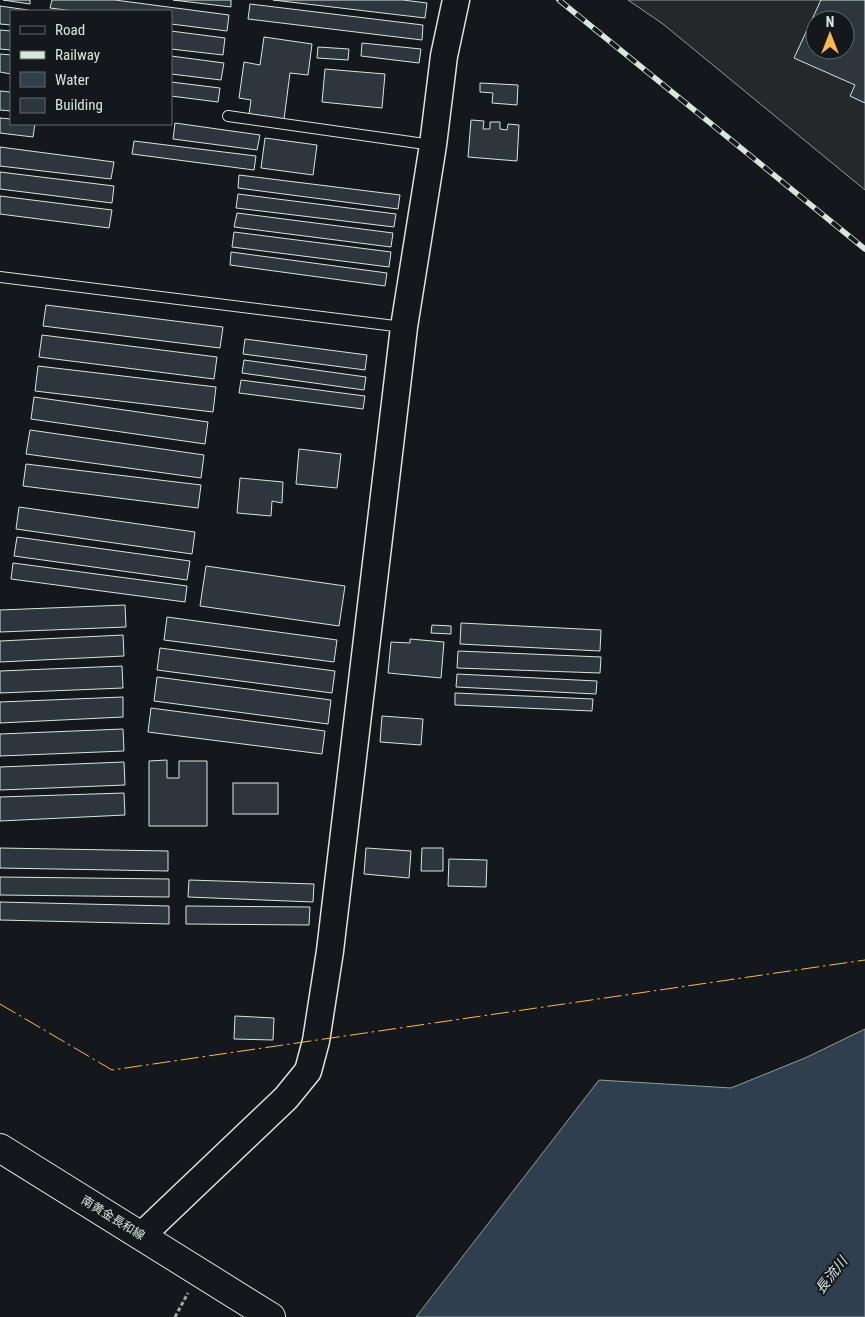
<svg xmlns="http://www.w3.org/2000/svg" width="865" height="1317" viewBox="0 0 865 1317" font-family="'Roboto Condensed','Noto Sans JP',sans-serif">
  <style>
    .parking { fill: #24282b; stroke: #939e99; fill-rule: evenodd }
    .water { fill: #2f3f4d; stroke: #939e99 }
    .building { fill: #2c363c; stroke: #d8e6dc; fill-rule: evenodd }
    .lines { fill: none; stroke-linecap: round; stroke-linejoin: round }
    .service-casing { stroke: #d8e6dc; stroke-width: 12 }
    .tertiary-casing { stroke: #d8e6dc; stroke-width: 29 }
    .secondary-casing { stroke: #d8e6dc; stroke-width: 30 }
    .path { stroke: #9da8a2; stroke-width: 3; stroke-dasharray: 4 2.5; stroke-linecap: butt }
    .service { stroke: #14181c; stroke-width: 10 }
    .tertiary { stroke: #14181c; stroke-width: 26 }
    .secondary { stroke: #14181c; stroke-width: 28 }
    .rail-casing { stroke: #d8e6dc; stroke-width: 5.5 }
    .rail { stroke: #14181c; stroke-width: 4; stroke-dasharray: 11; stroke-linecap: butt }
    .power { stroke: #ffb74d; stroke-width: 1; stroke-dasharray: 18 4 2.5 4; stroke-linecap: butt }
    .labels { text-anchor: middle; stroke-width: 4; stroke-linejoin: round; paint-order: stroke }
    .street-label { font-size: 12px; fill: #d8e6dc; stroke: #14181c }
    .water-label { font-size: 14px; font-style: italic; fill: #d8e6dc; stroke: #14181c }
  </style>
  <rect width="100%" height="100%" fill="#14181c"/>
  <path class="parking" d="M 628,0 L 865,0 L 865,190 L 663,24 ZM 815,20 L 845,20 L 845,50 L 815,50 Z"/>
  <path class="water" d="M 865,1029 L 865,1317 L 416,1317 L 599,1080 L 731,1088 L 805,1058 Z"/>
  <g class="building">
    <path d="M 3,0 L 30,0 L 30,4 Z"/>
    <path d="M 52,0 L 115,0 L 229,15 L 227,31 L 171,24 L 171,11 L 74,11 L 50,8 Z"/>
    <path d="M 173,0 L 231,0 L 231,7 Z"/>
    <path d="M 273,0 L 403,0 L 427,3 L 425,18 Z"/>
    <path d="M 821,0 L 865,0 L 865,103 L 850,96 L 855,85 L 794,58 ZM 815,20 L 845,20 L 845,50 L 815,50 Z"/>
    <path d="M 250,4 L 423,25 L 422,40 L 248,19 Z"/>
    <path d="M 0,6 L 28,10 L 28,11 L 11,11 L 11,25 L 0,24 Z"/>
    <path d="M 0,30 L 11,31 L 11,50 L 0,49 Z"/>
    <path d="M 171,31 L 225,38 L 223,55 L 171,49 Z"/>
    <path d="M 264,37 L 312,44 L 308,75 L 290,73 L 284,119 L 249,114 L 251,100 L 239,98 L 244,62 L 260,65 Z"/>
    <path d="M 362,43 L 421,49 L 419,63 L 361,56 Z"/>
    <path d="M 318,47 L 349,49 L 348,60 L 317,58 Z"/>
    <path d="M 0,54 L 11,55 L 11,74 L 0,72 Z"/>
    <path d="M 171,56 L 224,63 L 221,80 L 171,74 Z"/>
    <path d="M 325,69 L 385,74 L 382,108 L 322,102 Z"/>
    <path d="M 171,82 L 220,88 L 218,102 L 171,96 Z"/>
    <path d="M 480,83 L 518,85 L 517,105 L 492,103 L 493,93 L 480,92 Z"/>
    <path d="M 0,91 L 11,92 L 11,111 L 0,110 Z"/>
    <path d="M 0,118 L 11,119 L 11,124 L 35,124 L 33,137 L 0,133 Z"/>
    <path d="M 471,120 L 484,121 L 483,129 L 490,129 L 490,122 L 500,122 L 500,129 L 507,130 L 508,124 L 519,125 L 517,161 L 468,157 Z"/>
    <path d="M 175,123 L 260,135 L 257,150 L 173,139 Z"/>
    <path d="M 265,138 L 317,145 L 313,175 L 261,168 Z"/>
    <path d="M 134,141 L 256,156 L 254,170 L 132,154 Z"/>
    <path d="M 0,147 L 114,162 L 111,179 L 0,166 Z"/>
    <path d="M 0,172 L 114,186 L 112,203 L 0,189 Z"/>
    <path d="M 239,175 L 400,195 L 398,209 L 238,188 Z"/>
    <path d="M 238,194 L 396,214 L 394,227 L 236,208 Z"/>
    <path d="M 0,196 L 112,210 L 109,228 L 0,214 Z"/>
    <path d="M 237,213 L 393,233 L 391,247 L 234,227 Z"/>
    <path d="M 234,232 L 391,252 L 389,267 L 232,247 Z"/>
    <path d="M 231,252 L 387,273 L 385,286 L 230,265 Z"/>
    <path d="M 46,305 L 223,327 L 220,348 L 43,326 Z"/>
    <path d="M 42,335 L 217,357 L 214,379 L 39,357 Z"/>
    <path d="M 245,339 L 367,355 L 365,370 L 243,354 Z"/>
    <path d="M 244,360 L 366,377 L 364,390 L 242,373 Z"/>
    <path d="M 38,366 L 216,387 L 213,412 L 35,391 Z"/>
    <path d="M 241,380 L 365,396 L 363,409 L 239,393 Z"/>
    <path d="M 34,397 L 208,422 L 205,444 L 31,419 Z"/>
    <path d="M 30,430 L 204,455 L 201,478 L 26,454 Z"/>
    <path d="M 299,449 L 341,454 L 337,488 L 296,484 Z"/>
    <path d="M 26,464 L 201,485 L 198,508 L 23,486 Z"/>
    <path d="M 240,478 L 283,482 L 282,503 L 272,501 L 271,516 L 237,513 Z"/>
    <path d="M 19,507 L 195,532 L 192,554 L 16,529 Z"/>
    <path d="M 17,537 L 190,561 L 187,580 L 14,556 Z"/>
    <path d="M 13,563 L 187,586 L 185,602 L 11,579 Z"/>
    <path d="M 206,566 L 345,586 L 339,626 L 200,606 Z"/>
    <path d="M 125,605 L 126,627 L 0,632 L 0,610 Z"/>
    <path d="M 167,617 L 337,640 L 334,662 L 164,640 Z"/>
    <path d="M 461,623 L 601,630 L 600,651 L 460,644 Z"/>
    <path d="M 432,625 L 451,626 L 451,634 L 431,633 Z"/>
    <path d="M 123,635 L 124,656 L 0,662 L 0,641 Z"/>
    <path d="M 410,639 L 444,642 L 441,678 L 388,673 L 391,642 L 410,643 Z"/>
    <path d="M 160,648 L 335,671 L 332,693 L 157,670 Z"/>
    <path d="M 458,651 L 601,657 L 600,673 L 457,668 Z"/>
    <path d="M 122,666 L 123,688 L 0,693 L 0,671 Z"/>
    <path d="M 457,674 L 597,681 L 596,694 L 456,687 Z"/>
    <path d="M 157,677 L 331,700 L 328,724 L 154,701 Z"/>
    <path d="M 455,693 L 593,699 L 592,711 L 455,705 Z"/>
    <path d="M 123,697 L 123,717 L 0,723 L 0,702 Z"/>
    <path d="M 151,708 L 325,731 L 322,754 L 148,732 Z"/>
    <path d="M 382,716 L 423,719 L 421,745 L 380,742 Z"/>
    <path d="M 123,729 L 124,751 L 0,756 L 0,734 Z"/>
    <path d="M 167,760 L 167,778 L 179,778 L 179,761 L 207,761 L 207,826 L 149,826 L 149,761 Z"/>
    <path d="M 124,762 L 125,785 L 0,790 L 0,767 Z"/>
    <rect x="233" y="783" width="45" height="31"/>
    <path d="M 124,793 L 125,815 L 0,821 L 0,797 Z"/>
    <path d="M 0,848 L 168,851 L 168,871 L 0,868 Z"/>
    <path d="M 366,848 L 411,851 L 409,878 L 364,874 Z"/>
    <path d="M 422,848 L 443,848 L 443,871 L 421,871 Z"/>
    <path d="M 449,859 L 487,860 L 486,887 L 448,886 Z"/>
    <path d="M 0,877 L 169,879 L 169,897 L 0,895 Z"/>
    <path d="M 189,880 L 314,884 L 313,902 L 188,897 Z"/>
    <path d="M 0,902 L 169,906 L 169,924 L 0,920 Z"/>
    <path d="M 186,906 L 310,907 L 309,925 L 186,924 Z"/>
    <path d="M 235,1016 L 274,1018 L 273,1040 L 234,1039 Z"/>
  </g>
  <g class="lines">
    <g class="service-casing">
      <g id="service">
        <path d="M 228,116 L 432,145"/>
        <path d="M 0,277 L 403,327"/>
      </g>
    </g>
    <g class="tertiary-casing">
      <path id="tertiary" d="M 141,1236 L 286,1098 L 308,1071 L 316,1041 L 330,951 L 404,327 L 433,145 L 444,56 L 456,0"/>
    </g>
    <g class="secondary-casing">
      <path id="secondary" d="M 0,1148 L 271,1317"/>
    </g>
    <path class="path" d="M 175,1317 L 188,1293"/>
    <use href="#service" class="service"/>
    <use href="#tertiary" class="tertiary"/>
    <use href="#secondary" class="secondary"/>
    <g class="rail-casing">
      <path id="rail" d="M 559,0 L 865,249"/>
    </g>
    <use href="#rail" class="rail"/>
    <path class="power" d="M 0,1004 L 112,1070 L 865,960"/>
  </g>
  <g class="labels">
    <g class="street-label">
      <text transform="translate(113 1218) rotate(32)" y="4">南黄金長和線</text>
    </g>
    <g class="water-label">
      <text transform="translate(831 1275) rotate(-52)" y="5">長流川</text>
    </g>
  </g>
  <rect x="10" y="10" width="162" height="115" fill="#14181c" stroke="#626a69"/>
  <rect x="20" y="26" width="25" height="8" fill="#14181c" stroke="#626a69"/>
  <text x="55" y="35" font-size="15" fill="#d8e6dc">Road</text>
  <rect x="20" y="51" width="25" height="8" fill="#d8e6dc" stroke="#626a69"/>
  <text x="55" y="60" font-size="15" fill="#d8e6dc">Railway</text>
  <rect x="20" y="72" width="25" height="15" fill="#2f3f4d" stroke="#626a69"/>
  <text x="55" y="85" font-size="15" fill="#d8e6dc">Water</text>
  <rect x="20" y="98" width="25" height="15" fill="#2c363c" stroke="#626a69"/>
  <text x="55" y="110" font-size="15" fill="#d8e6dc">Building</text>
  <g transform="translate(830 35)"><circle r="24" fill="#14181c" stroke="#626a69"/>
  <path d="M0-4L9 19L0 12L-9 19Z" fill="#ffb74d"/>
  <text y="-8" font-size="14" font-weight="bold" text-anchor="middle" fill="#d8e6dc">N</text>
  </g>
</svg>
